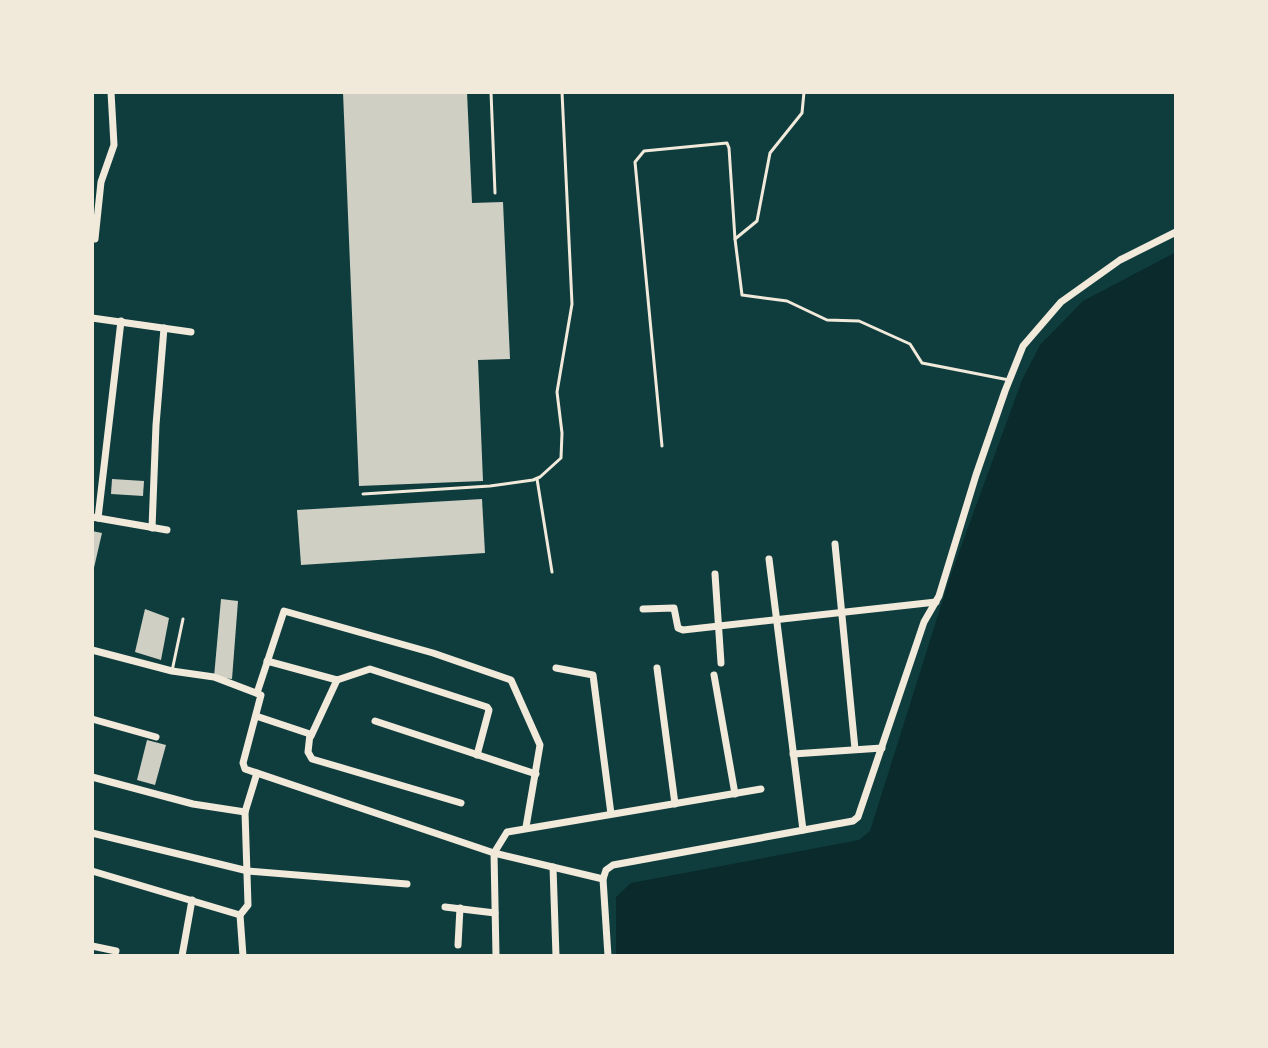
<svg xmlns="http://www.w3.org/2000/svg" width="1268" height="1048" viewBox="0 0 1268 1048" font-family="'Alegreya Sans',sans-serif">
  <style>
    .water { fill: #0a2a2b }
    .building { fill: #cfcfc3 }
    .lines { fill: none; stroke-linecap: round; stroke-linejoin: round }
    .service { stroke: #f1e9da; stroke-width: 3 }
    .minor { stroke: #f1e9da; stroke-width: 7 }
  </style>
  <rect width="100%" height="100%" fill="#0f3d3e"/>
  <path class="water" d="M 1176,252 L 1176,956 L 616,956 L 616,897 L 631,883 L 859,840 L 870,831 L 950,577 L 1022,380 L 1040,345 L 1083,301 Z"/>
  <g class="building">
    <path d="M 343,92 L 467,92 L 472,203 L 503,202 L 510,359 L 478,360 L 483,481 L 359,486 Z"/>
    <path d="M 112,479 L 144,481 L 143,496 L 111,494 Z"/>
    <path d="M 482,499 L 485,553 L 301,565 L 297,510 Z"/>
    <path d="M 92,531 L 102,533 L 93,572 L 92,572 Z"/>
    <path d="M 221,599 L 238,601 L 232,679 L 214,677 Z"/>
    <path d="M 145,609 L 169,618 L 161,660 L 135,652 Z"/>
    <path d="M 147,740 L 166,745 L 155,785 L 137,780 Z"/>
  </g>
  <g class="lines">
    <g class="service">
      <path d="M 491,92 L 495,193"/>
      <path d="M 804,92 L 802,113 L 770,153 L 757,221 L 735,239 L 742,295 L 787,301 L 827,320 L 859,321 L 910,344 L 922,363 L 1009,380"/>
      <path d="M 662,446 L 635,162 L 644,151 L 727,143 L 729,148 L 735,239"/>
      <path d="M 537,479 L 552,572"/>
      <path d="M 363,494 L 490,486 L 533,480 L 540,477 L 561,458 L 562,433 L 557,392 L 572,304 L 562,92"/>
      <path d="M 172,671 L 183,619"/>
    </g>
    <g class="minor">
      <path d="M 95,239 L 101,182 L 114,145 L 111,92"/>
      <path d="M 92,318 L 191,332"/>
      <path d="M 92,517 L 167,530"/>
      <path d="M 98,518 L 121,321"/>
      <path d="M 152,528 L 156,425 L 164,328"/>
      <path d="M 835,544 L 855,749"/>
      <path d="M 769,559 L 803,830"/>
      <path d="M 715,574 L 721,663"/>
      <path d="M 643,609 L 674,608 L 678,628 L 683,630 L 936,602"/>
      <path d="M 92,650 L 172,671 L 214,677 L 261,695 L 243,763 L 245,769 L 494,853 L 603,879"/>
      <path d="M 267,661 L 337,680 L 370,669 L 487,707 L 489,710 L 477,755"/>
      <path d="M 556,668 L 593,675 L 611,814"/>
      <path d="M 657,668 L 675,804"/>
      <path d="M 714,675 L 735,794"/>
      <path d="M 257,693 L 284,611 L 433,653 L 511,680 L 540,745 L 526,827"/>
      <path d="M 256,716 L 310,734 L 308,752 L 312,759 L 461,803"/>
      <path d="M 92,719 L 156,737"/>
      <path d="M 375,721 L 536,774"/>
      <path d="M 311,736 L 337,680"/>
      <path d="M 793,754 L 882,748"/>
      <path d="M 92,777 L 193,804 L 245,812"/>
      <path d="M 92,833 L 248,871 L 407,884"/>
      <path d="M 553,867 L 556,956"/>
      <path d="M 92,871 L 240,915 L 248,905 L 245,812 L 257,773"/>
      <path d="M 445,907 L 495,913"/>
      <path d="M 240,915 L 243,956"/>
      <path d="M 458,945 L 460,908"/>
      <path d="M 92,946 L 116,951"/>
      <path d="M 182,956 L 192,900"/>
      <path d="M 496,956 L 494,853 L 507,832 L 761,789"/>
      <path d="M 608,956 L 603,879 L 606,870 L 613,865 L 853,821 L 858,817 L 924,622 L 939,596 L 976,475 L 1005,391 L 1023,346 L 1061,302 L 1120,260 L 1176,232"/>
    </g>
  </g>
  <rect width="1268" height="1048" fill="none" stroke="#f1e9da" stroke-width="188"/>
</svg>
